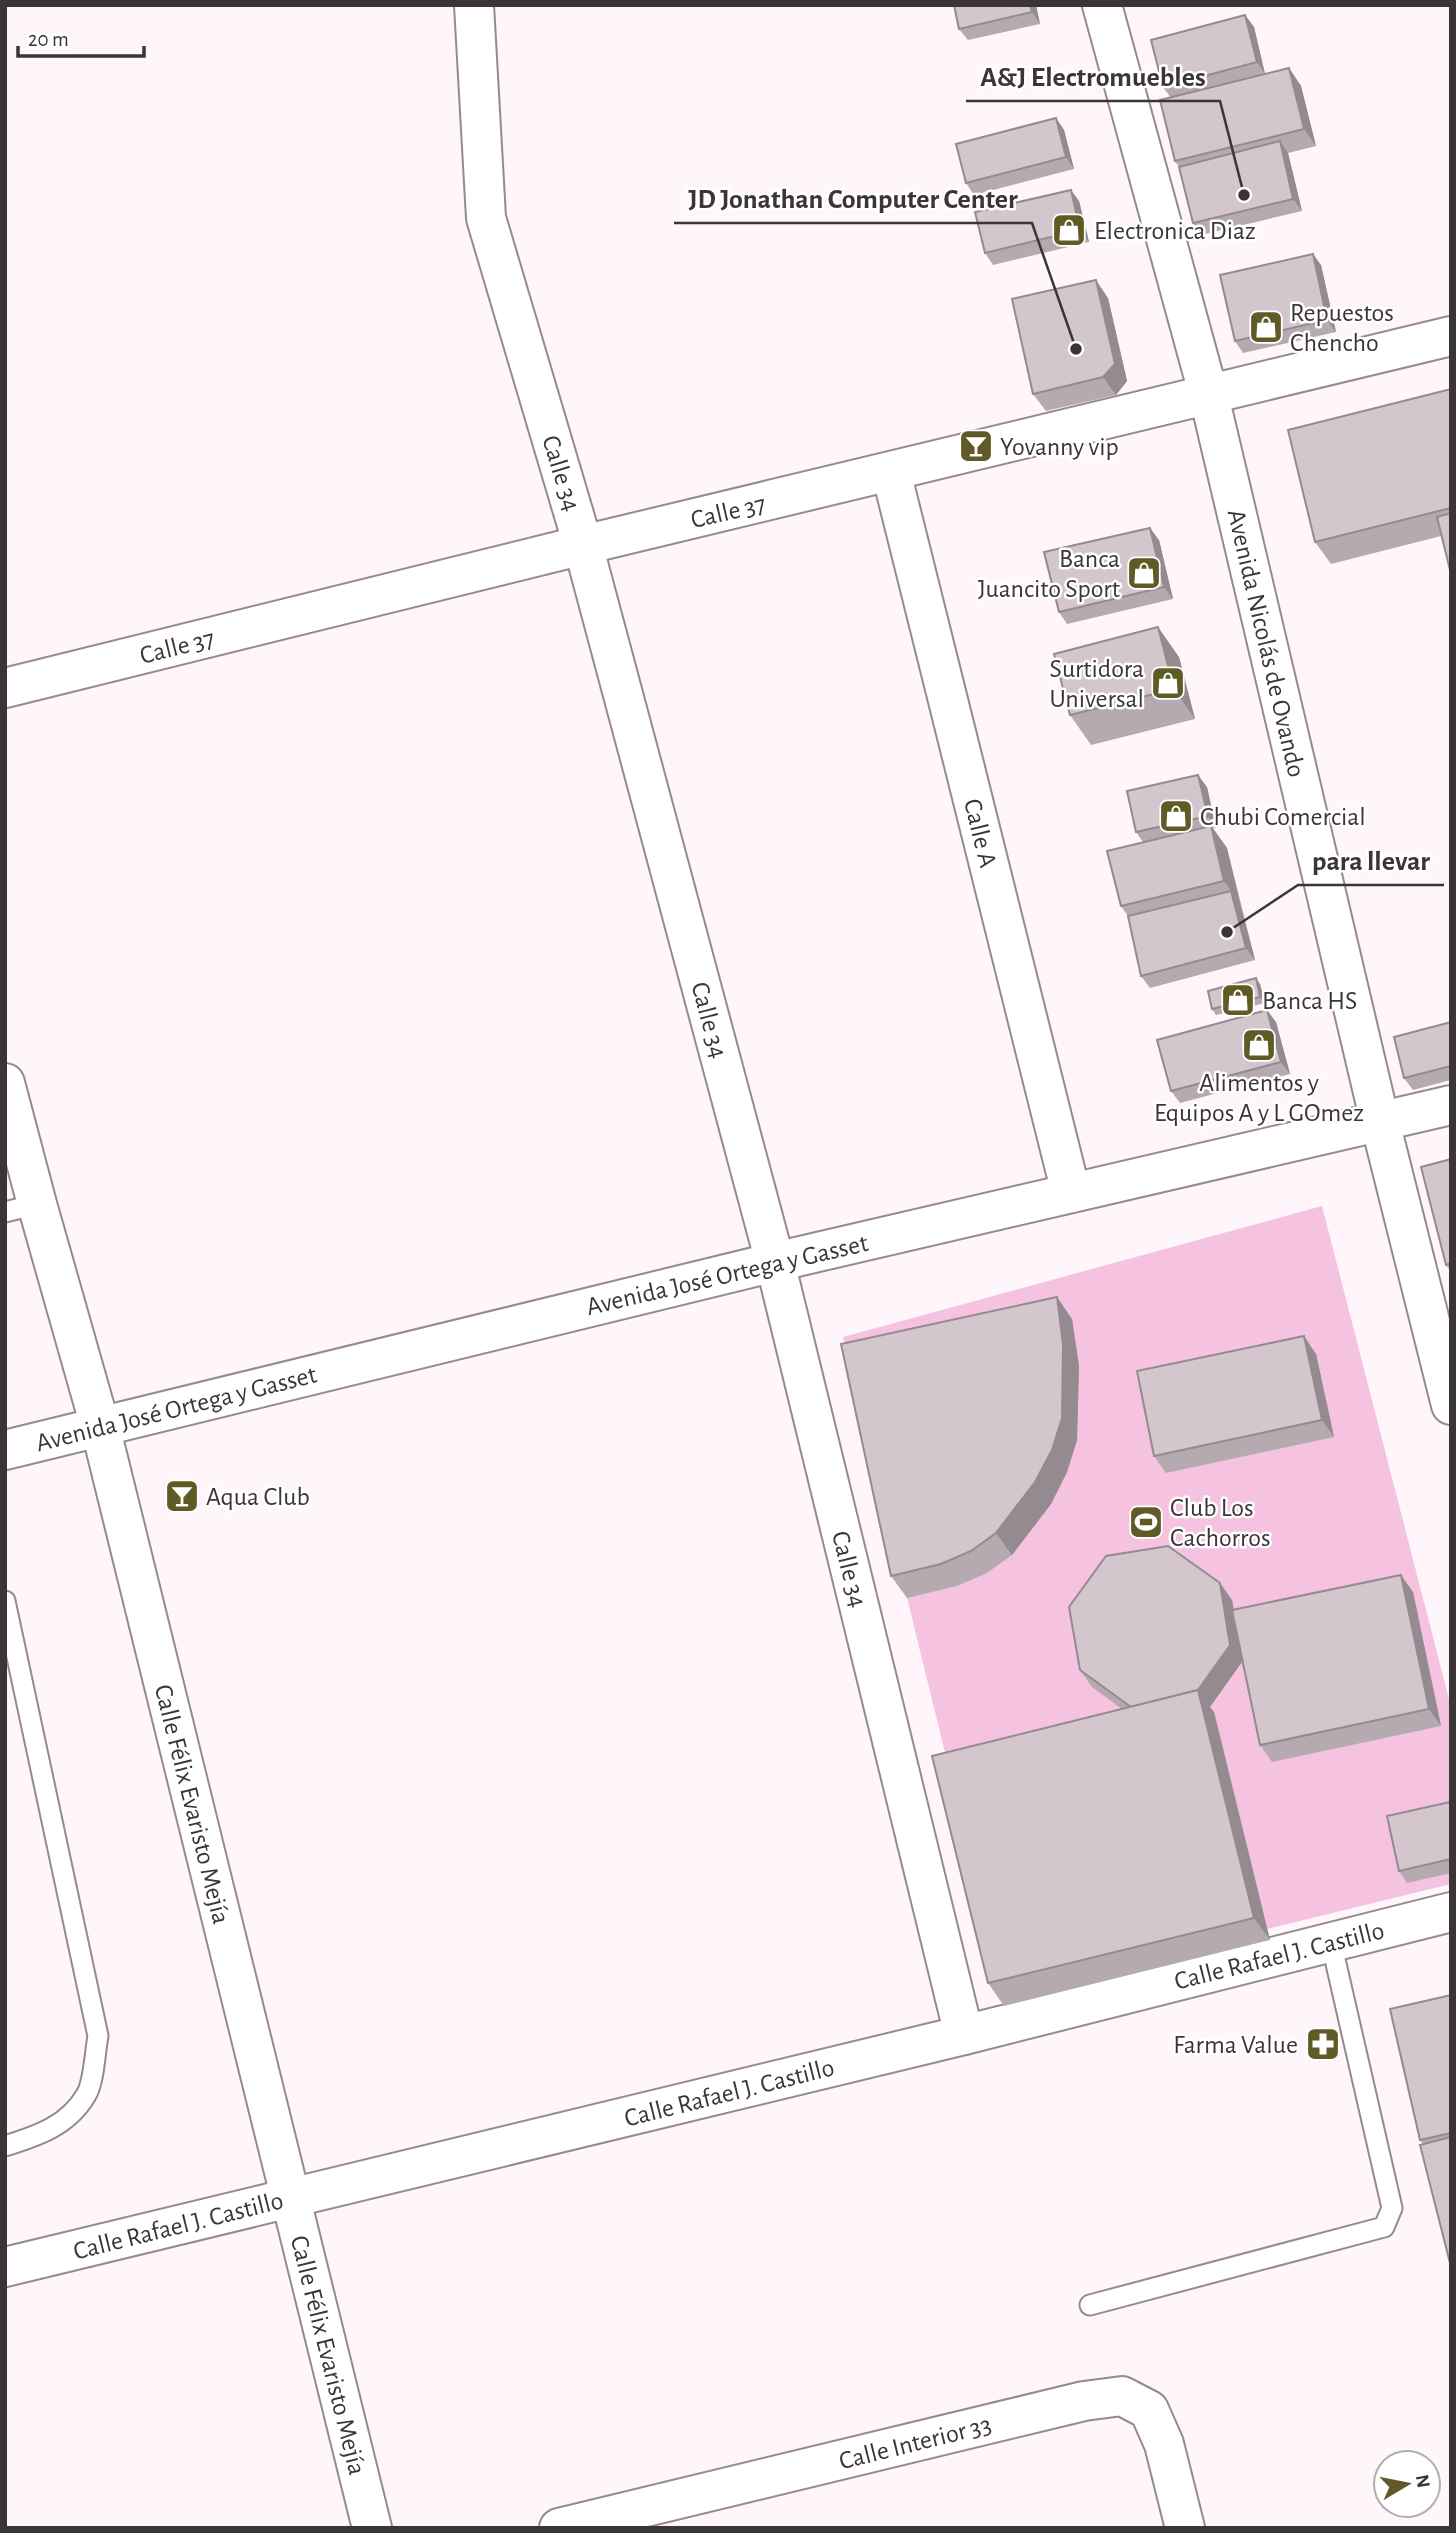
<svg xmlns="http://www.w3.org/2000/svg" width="1456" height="2533" viewBox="0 0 1456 2533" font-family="'Alegreya Sans',sans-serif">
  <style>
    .green { fill: #f5c2e0 }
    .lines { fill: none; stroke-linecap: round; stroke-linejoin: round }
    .service-casing { stroke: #968990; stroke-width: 23 }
    .minor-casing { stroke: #968990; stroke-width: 42 }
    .tertiary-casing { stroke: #968990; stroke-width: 42 }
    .secondary-casing { stroke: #968990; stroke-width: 42 }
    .service { stroke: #fff; stroke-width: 19 }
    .minor { stroke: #fff; stroke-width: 38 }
    .tertiary { stroke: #fff; stroke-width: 38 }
    .secondary { stroke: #fff; stroke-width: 38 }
    .wall { fill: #b5aab0 }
    .shaded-wall { fill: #948b90 }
    .building { fill: #d3c6cd; stroke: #948b90; stroke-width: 2 }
    .labels { text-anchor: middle; stroke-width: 5; stroke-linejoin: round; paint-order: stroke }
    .poi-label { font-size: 26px; fill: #3b3538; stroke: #fff; text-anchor: start }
    .street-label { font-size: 26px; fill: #3b3538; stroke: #fff }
    .leader { fill: none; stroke: #3b3538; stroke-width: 2.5 }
    .callout-dot { fill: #3b3538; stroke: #fff; stroke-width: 2.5 }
    .callout-label { font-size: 28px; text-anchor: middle; font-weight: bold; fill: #3b3538; stroke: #fff; stroke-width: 5; stroke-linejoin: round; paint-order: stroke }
  </style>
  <rect width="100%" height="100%" fill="#fef6fb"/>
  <path class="green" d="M 1322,1206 L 1451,1707 L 1451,1884 L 1004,1993 L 843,1337 Z"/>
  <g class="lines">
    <g class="service-casing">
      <g id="service">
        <path d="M 5,1212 L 37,1204"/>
        <path d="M 5,1601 L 98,2036 C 95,2051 94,2083 86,2095 C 68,2126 37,2136 5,2146"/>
        <path d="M 1090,2305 L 1384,2227 L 1392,2208 L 1331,1942"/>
      </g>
    </g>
    <g class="minor-casing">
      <g id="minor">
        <path d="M 474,5 L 486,218 L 583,545 L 775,1262 L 964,2035"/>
        <path d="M 891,472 L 1071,1193"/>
        <path d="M 5,688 L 583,545 L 1451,336"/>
        <path d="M 5,1083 L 37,1204 L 100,1426 L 372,2528"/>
        <path d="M 5,2267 L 964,2035 L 1451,1912"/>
        <path d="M 559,2528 L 1084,2401 L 1122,2396 L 1149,2410 L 1164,2444 L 1185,2528"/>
      </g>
    </g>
    <g class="tertiary-casing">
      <path id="tertiary" d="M 1102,5 L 1209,396 L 1380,1122 L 1451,1405"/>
    </g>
    <g class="secondary-casing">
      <path id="secondary" d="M 5,1450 L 775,1262 L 1451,1105"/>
    </g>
    <use href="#service" class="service"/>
    <use href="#minor" class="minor"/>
    <use href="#tertiary" class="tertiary"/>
    <use href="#secondary" class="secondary"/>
  </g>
  <g class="wall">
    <path d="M 1036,5 L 1040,24 L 968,40 L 959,29 Z"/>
    <path d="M 1245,15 L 1254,27 L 1265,74 L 1289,68 L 1301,86 L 1316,146 L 1288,153 L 1302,211 L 1201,235 L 1193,223 L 1179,167 L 1175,161 L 1171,98 L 1163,87 Z"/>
    <path d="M 1056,118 L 1064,130 L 1074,169 L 974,195 L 966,183 Z"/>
    <path d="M 1079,201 L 1089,242 L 993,265 L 985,253 Z"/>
    <path d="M 1321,265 L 1336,332 L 1243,353 L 1235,341 Z"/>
    <path d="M 1108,298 L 1127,381 L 1116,395 L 1046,411 L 1033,394 Z"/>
    <path d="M 1451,389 L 1451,574 L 1441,536 L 1331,564 L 1315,542 Z"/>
    <path d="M 1159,540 L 1173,599 L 1067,624 L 1059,612 Z"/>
    <path d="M 1179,657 L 1195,719 L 1091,745 L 1070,715 Z"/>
    <path d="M 1207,787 L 1216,828 L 1213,828 L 1227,848 L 1255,960 L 1150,988 L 1141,976 L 1128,916 L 1121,906 L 1143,842 L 1136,832 Z"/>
    <path d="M 1260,984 L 1265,1003 L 1216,1015 L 1212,1009 Z"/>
    <path d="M 1276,1022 L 1290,1074 L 1180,1103 L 1171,1091 Z"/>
    <path d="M 1451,1022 L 1451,1080 L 1413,1090 L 1404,1078 Z"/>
    <path d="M 1451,1159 L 1451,1272 L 1446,1265 Z"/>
    <path d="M 1072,1319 L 1079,1366 L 1077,1440 L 1067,1472 L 1051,1504 L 1012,1555 L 987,1573 L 957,1586 L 907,1598 L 891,1576 Z"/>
    <path d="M 1316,1354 L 1334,1437 L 1166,1473 L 1154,1456 Z"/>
    <path d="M 1413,1592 L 1441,1726 L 1272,1762 L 1260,1745 L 1241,1655 L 1210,1707 L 1214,1712 L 1270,1940 L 1004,2006 L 988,1983 L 1122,1709 L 1092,1687 L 1080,1670 L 1232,1600 L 1234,1610 Z"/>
    <path d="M 1451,1803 L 1451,1873 L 1407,1883 L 1399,1871 Z"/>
    <path d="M 1451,1995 L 1451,2267 L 1423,2144 L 1420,2140 Z"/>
  </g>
  <g class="shaded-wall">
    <path d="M 1030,5 L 1036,5 L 1040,24 L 1032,12 Z"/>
    <path d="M 1245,15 L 1254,27 L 1265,74 L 1257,62 Z"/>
    <path d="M 1289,68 L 1301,86 L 1316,146 L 1304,129 Z"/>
    <path d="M 1056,118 L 1064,130 L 1074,169 L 1066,157 Z"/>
    <path d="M 1280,141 L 1288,153 L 1302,211 L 1293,199 Z"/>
    <path d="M 1071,190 L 1079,201 L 1089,242 L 1080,230 Z"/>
    <path d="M 1313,254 L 1321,265 L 1336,332 L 1327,320 Z"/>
    <path d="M 1096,280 L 1108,298 L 1127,381 L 1116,395 L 1103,377 Z"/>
    <path d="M 1150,528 L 1159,540 L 1173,599 L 1164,587 Z"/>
    <path d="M 1158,627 L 1179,657 L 1195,719 L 1174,689 Z"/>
    <path d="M 1198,775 L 1207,787 L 1216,828 L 1208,816 Z"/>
    <path d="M 1211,826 L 1227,848 L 1240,903 L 1224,881 Z"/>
    <path d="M 1231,891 L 1240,903 L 1255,960 L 1246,948 Z"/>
    <path d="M 1256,978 L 1260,984 L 1265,1003 L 1260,997 Z"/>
    <path d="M 1267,1010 L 1276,1022 L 1290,1074 L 1281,1062 Z"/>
    <path d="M 1057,1297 L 1072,1319 L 1079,1366 L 1077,1440 L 1067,1472 L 1051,1504 L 1012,1555 L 996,1533 Z"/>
    <path d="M 1304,1336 L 1316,1354 L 1334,1437 L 1322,1420 Z"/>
    <path d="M 1401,1575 L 1413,1592 L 1441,1726 L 1429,1709 Z"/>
    <path d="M 1220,1583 L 1232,1600 L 1242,1662 L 1210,1707 L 1214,1712 L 1270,1940 L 1254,1918 L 1193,1696 Z"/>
  </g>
  <g class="building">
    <path d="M 954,5 L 1030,5 L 1032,12 L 959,29 Z"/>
    <path d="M 1245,15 L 1257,62 L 1163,87 L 1151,40 Z"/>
    <path d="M 1289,68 L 1304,129 L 1175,161 L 1160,100 Z"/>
    <path d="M 1056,118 L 1066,157 L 966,183 L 956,144 Z"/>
    <path d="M 1280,141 L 1293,199 L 1193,223 L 1179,167 Z"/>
    <path d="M 1071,190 L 1080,230 L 985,253 L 975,212 Z"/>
    <path d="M 1313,254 L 1327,320 L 1235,341 L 1220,275 Z"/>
    <path d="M 1096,280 L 1115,364 L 1103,377 L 1033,394 L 1012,299 Z"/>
    <path d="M 1451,389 L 1451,508 L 1315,542 L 1288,430 Z"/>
    <path d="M 1451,513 L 1451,574 L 1437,517 Z"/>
    <path d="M 1150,528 L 1164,587 L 1059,612 L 1044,552 Z"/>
    <path d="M 1158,627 L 1174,689 L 1070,715 L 1054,654 Z"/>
    <path d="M 1198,775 L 1208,816 L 1136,832 L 1127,791 Z"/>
    <path d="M 1211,826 L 1224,881 L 1121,906 L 1107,851 Z"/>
    <path d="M 1231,891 L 1246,948 L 1141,976 L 1128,916 Z"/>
    <path d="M 1256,978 L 1260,997 L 1212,1009 L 1208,991 Z"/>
    <path d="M 1267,1010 L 1281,1062 L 1171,1091 L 1157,1040 Z"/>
    <path d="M 1451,1022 L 1451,1066 L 1404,1078 L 1394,1037 Z"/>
    <path d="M 1451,1159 L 1451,1263 L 1446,1265 L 1421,1167 Z"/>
    <path d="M 1057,1297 L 1063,1344 L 1062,1418 L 1052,1450 L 1035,1482 L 996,1533 L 971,1551 L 941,1564 L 891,1576 L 841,1344 Z"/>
    <path d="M 1304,1336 L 1322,1420 L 1154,1456 L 1137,1371 Z"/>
    <path d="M 1168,1546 L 1220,1583 L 1230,1645 L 1198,1690 L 1131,1707 L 1080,1670 L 1069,1607 L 1106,1556 Z"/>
    <path d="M 1401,1575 L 1429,1709 L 1260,1745 L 1232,1610 Z"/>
    <path d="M 1198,1690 L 1254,1918 L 988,1983 L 932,1756 Z"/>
    <path d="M 1450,1802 L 1451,1859 L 1399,1871 L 1387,1816 Z"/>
    <path d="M 1451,1995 L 1451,2133 L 1420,2140 L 1390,2009 Z"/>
    <path d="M 1451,2137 L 1451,2267 L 1420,2145 Z"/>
  </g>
  <defs>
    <g id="shop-square" transform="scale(1.75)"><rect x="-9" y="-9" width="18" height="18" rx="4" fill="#5f5a26" stroke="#fff"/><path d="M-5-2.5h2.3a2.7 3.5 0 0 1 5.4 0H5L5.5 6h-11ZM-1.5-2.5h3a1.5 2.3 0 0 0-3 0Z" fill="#fff"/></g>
    <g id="bar-square" transform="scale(1.75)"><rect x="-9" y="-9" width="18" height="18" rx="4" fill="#5f5a26" stroke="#fff"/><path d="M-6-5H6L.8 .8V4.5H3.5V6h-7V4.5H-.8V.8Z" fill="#fff"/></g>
    <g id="stadium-square" transform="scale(1.75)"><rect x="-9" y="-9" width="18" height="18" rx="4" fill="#5f5a26" stroke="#fff"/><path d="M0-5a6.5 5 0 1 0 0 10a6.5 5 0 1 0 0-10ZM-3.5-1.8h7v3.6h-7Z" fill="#fff"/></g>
    <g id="pharmacy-square" transform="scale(1.75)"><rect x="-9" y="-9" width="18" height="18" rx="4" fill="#5f5a26" stroke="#fff"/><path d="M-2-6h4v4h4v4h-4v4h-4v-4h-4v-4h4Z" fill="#fff"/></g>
  </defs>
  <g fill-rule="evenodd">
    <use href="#shop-square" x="1069" y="230"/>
    <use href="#shop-square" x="1266" y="327"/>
    <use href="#bar-square" x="976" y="446"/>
    <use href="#shop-square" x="1144" y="573"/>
    <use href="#shop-square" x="1168" y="683"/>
    <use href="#shop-square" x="1176" y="816"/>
    <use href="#shop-square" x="1238" y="1000"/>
    <use href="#shop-square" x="1259" y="1045"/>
    <use href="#bar-square" x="182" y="1496"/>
    <use href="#stadium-square" x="1146" y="1522"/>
    <use href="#pharmacy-square" x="1323" y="2044"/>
  </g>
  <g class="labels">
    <g class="poi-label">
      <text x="1094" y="239">Electronica Diaz</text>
      <text x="1290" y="321">Repuestos<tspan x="1290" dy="30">Chencho</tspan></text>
      <text x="1000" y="455">Yovanny vip</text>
      <text x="1120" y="567" text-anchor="end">Banca<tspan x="1120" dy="30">Juancito Sport</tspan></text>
      <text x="1144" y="677" text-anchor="end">Surtidora<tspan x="1144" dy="30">Universal</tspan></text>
      <text x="1200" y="825">Chubi Comercial</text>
      <text x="1262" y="1009">Banca HS</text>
      <text x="1259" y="1091" text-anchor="middle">Alimentos y<tspan x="1259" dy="30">Equipos A y L GOmez</tspan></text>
      <text x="206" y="1505">Aqua Club</text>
      <text x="1170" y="1516">Club Los<tspan x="1170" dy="30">Cachorros</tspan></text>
      <text x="1298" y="2053" text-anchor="end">Farma Value</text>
    </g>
    <g class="street-label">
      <text transform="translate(562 473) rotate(73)" y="9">Calle 34</text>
      <text transform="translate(728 511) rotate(-13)" y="9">Calle 37</text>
      <text transform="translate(1267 643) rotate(77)" y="9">Avenida Nicolás de Ovando</text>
      <text transform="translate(177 646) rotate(-14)" y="9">Calle 37</text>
      <text transform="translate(981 833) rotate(76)" y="9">Calle A</text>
      <text transform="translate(710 1020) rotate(75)" y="9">Calle 34</text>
      <text transform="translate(727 1274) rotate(-13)" y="9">Avenida José Ortega y Gasset</text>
      <text transform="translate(176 1408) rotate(-14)" y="9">Avenida José Ortega y Gasset</text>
      <text transform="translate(850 1569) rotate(76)" y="9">Calle 34</text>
      <text transform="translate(193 1804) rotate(76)" y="9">Calle Félix Evaristo Mejía</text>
      <text transform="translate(1279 1955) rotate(-14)" y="9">Calle Rafael J. Castillo</text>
      <text transform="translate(729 2092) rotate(-14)" y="9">Calle Rafael J. Castillo</text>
      <text transform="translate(178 2225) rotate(-14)" y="9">Calle Rafael J. Castillo</text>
      <text transform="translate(329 2355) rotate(76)" y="9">Calle Félix Evaristo Mejía</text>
      <text transform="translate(915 2442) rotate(-14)" y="9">Calle Interior 33</text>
    </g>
  </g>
  <path class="leader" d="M1244 195L1220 101H966M1076 349L1032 223H674M1227 932L1298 885H1444"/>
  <g class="callout-dot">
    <circle cx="1244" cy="195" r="7"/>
    <circle cx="1076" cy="349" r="7"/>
    <circle cx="1227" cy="932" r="7"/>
  </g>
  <g class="callout-label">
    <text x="1093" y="86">A&amp;J Electromuebles</text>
    <text x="853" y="208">JD Jonathan Computer Center</text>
    <text x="1371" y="870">para llevar</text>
  </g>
  <rect width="1456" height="2533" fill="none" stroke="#3b3538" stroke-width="14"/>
  <g transform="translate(1407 2484) rotate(80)"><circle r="33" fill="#ffffff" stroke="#b1aeaf" stroke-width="2"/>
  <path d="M0-5L12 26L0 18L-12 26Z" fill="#5f5a26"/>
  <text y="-10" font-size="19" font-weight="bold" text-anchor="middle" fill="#3b3538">N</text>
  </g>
  <path d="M18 46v10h126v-10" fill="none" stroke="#3b3538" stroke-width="3.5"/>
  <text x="28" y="46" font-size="21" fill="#3b3538" stroke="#ffffff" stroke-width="5" paint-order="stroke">20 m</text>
</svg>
